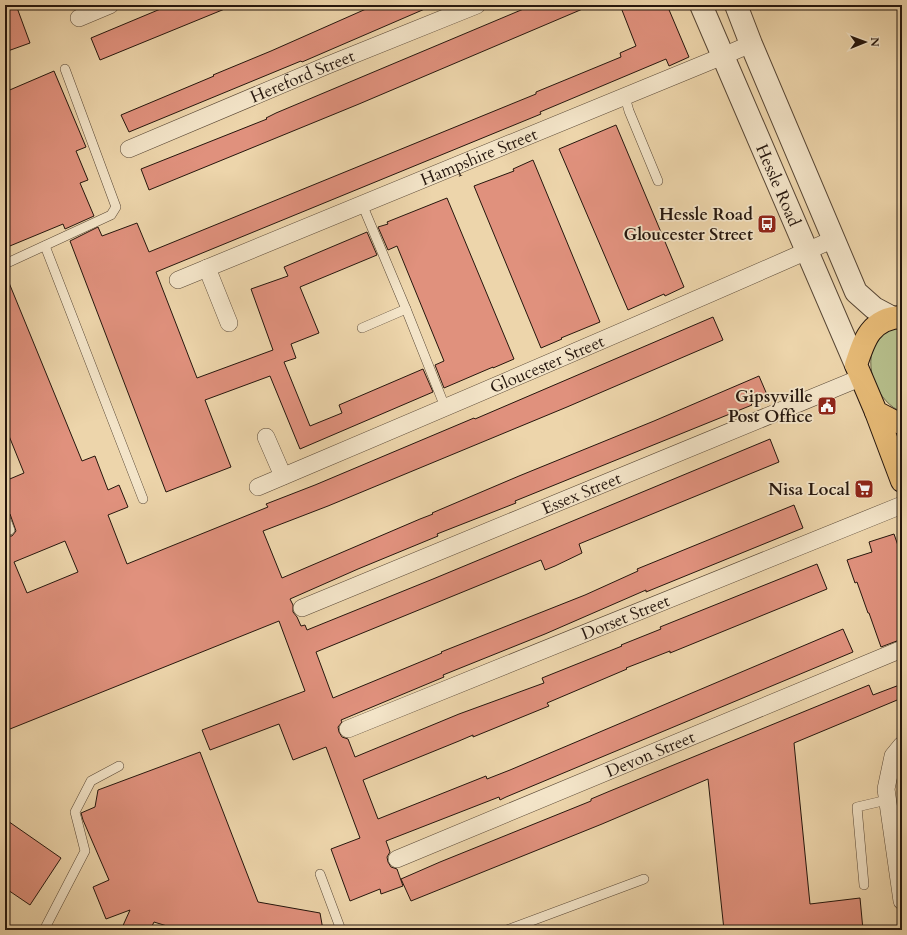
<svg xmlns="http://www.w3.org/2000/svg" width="907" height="935" viewBox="0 0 907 935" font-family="Cardo,serif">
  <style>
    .green { fill: #b6be8b; stroke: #6e6a4c }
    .building { fill: #e0917d; stroke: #25160d; fill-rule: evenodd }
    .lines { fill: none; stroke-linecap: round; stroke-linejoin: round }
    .service-casing { stroke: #574634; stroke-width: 10 }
    .minor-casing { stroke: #574634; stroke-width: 18 }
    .tertiary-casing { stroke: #574634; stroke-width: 24 }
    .primary-casing { stroke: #25160d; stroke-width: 24 }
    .service { stroke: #f3e4c8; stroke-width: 9 }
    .minor { stroke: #f3e4c8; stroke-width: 17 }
    .tertiary { stroke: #f3e4c8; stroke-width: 22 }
    .primary { stroke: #e6ba76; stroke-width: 22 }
    .labels { text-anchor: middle; stroke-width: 3.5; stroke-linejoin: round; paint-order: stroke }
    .street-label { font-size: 17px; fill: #25160d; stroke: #f3e4c8 }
    .poi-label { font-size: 17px; font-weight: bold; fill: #25160d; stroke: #f3e4c8; text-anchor: end }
  </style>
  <rect width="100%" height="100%" fill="#edd5ab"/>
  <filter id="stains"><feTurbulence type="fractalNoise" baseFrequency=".005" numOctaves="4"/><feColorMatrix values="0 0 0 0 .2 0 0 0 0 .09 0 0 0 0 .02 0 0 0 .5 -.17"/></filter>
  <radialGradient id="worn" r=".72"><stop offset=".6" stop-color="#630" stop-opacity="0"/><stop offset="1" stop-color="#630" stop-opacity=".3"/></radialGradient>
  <path class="green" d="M 898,326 L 902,327 L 902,412 C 878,403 862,366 876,342 C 881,334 889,330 898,326 Z"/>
  <g class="building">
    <path d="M 5,5 L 16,5 L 30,43 L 5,52 Z"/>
    <path d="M 170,5 L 232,6 L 100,60 L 91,38 Z"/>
    <path d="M 375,5 L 434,5 L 302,62 L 301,61 L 129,132 L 121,115 L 214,76 L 213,75 L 271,51 Z"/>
    <path d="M 533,5 L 592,5 L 359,104 L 149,190 L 141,169 L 267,119 L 266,118 L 276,113 Z"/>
    <path d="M 620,5 L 667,5 L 689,57 L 669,66 L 666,59 L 540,112 L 541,114 L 156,272 L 197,378 L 273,350 L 251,289 L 288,276 L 284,267 L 367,232 L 377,255 L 300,287 L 319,333 L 291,344 L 296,358 L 284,362 L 310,426 L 342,413 L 339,405 L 423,369 L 433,392 L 300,449 L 270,376 L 205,400 L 231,467 L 166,492 L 70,241 L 98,227 L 102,236 L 137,223 L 149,252 L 536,94 L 536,92 L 621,57 L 620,53 L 636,46 Z"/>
    <path d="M 54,71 L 86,147 L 76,151 L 88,180 L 80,183 L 94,216 L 65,229 L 63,224 L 5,248 L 5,92 Z"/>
    <path d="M 616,125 L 684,287 L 665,296 L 664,294 L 628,310 L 559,149 Z"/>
    <path d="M 533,160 L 600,322 L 561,338 L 562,339 L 541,348 L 474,186 L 514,171 L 513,169 Z"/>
    <path d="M 447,198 L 514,359 L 493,368 L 493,367 L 444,388 L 435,365 L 444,361 L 397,246 L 388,250 L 378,227 L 388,224 L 387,222 Z"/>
    <path d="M 5,273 L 82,461 L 95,456 L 108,490 L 119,485 L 128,507 L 108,515 L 127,564 L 268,507 L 266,504 L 315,485 L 474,418 L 475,419 L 713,317 L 723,340 L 567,407 L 328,506 L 263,531 L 282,578 L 420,519 L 433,514 L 432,513 L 519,476 L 654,421 L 759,376 L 768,397 L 751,404 L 752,405 L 515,501 L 516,503 L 437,534 L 438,536 L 358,569 L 290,599 L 293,605 L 293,612 L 297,617 L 301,626 L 305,625 L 307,630 L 433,579 L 770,439 L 779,462 L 579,544 L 582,553 L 555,566 L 545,570 L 541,560 L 316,652 L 333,698 L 442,653 L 441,652 L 585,595 L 638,571 L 637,569 L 794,505 L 803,528 L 646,592 L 646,590 L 545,634 L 443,675 L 444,677 L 341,720 L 342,722 L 338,727 L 339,732 L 342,737 L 348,739 L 355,757 L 459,714 L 544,683 L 542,678 L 622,646 L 621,645 L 661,629 L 660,627 L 817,564 L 827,589 L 670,653 L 670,651 L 626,668 L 627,669 L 547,703 L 549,706 L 473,737 L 473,735 L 459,741 L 363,780 L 378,819 L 486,776 L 487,779 L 510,770 L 843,629 L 853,652 L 506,797 L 500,800 L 499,797 L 386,841 L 390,852 L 387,857 L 388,862 L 391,867 L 397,869 L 403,886 L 381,894 L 380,889 L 350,901 L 331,849 L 360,838 L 326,747 L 293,760 L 279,724 L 210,750 L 202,730 L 305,691 L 279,621 L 5,731 L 5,533 L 9,536 L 12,536 L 16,531 L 10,514 L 5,511 L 5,481 L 24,473 L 5,426 ZM 65,541 L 78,572 L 27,593 L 14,562 Z"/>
    <path d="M 894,534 L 902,557 L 902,639 L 881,647 L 869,613 L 868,613 L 857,582 L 855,583 L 847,560 L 872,552 L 869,542 Z"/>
    <path d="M 902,684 L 902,698 L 794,743 L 810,904 L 860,898 L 863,930 L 724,930 L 708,779 L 602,824 L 411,901 L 401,879 L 440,862 L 591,801 L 591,799 L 610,791 L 869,685 L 873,695 Z"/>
    <path d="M 200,752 L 258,902 L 320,913 L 323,930 L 180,930 L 154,922 L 150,930 L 121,930 L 130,910 L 106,919 L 93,887 L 109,880 L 83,820 L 81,813 L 95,807 L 98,790 Z"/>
    <path d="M 5,819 L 61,858 L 30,905 L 5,888 Z"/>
  </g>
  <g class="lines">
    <g class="service-casing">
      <g id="service">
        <path d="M 625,97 L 629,111 L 658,181"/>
        <path d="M 362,204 L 406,309 L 445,407"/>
        <path d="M 45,246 L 143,499"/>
        <path d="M 5,264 L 111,215 L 116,207 L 65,69"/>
        <path d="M 362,328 L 406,309"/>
        <path d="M 5,517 L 10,530"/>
        <path d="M 320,874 L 341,930"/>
        <path d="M 864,885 L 857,807 L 887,800"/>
        <path d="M 44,930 L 85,851 L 75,812 L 91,781 L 119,766"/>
        <path d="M 507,930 L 644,879"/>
      </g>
    </g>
    <g class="minor-casing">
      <g id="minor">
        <path d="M 79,18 L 110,5"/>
        <path id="s1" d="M 129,149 L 328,65 L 477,5"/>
        <path d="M 207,268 L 229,323"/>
        <path id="s2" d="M 178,280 L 723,56 L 751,44"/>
        <path d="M 266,437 L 283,476"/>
        <path id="s3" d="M 258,487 C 451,405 643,324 834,239"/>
        <path id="s4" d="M 302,608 L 860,378"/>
        <path id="s5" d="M 348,729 L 902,505"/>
        <path d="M 902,745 L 893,756 L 886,789 L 902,901"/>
        <path id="s6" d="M 397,859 L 902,649"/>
      </g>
    </g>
    <g class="tertiary-casing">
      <g id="tertiary">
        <path id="s7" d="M 701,5 L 856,365"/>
        <path d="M 736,5 L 751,44 L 856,292 L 874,308 L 891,317"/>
      </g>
    </g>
    <g class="primary-casing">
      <g id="primary">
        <path d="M 902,317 C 871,318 864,340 856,365 L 876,412 L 893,421 L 902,423"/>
        <path d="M 876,412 L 902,481"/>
      </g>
    </g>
    <use href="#service" class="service"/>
    <use href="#minor" class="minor"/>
    <use href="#tertiary" class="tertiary"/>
    <use href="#primary" class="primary"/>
  </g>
  <defs>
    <g id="bus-square" transform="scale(1)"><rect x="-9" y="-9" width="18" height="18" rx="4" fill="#8f2418" stroke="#f3e4c8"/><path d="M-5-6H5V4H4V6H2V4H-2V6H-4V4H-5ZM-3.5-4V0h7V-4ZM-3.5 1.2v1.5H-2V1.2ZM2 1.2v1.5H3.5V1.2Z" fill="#fff"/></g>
    <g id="civic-square" transform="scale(1)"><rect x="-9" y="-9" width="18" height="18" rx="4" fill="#8f2418" stroke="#f3e4c8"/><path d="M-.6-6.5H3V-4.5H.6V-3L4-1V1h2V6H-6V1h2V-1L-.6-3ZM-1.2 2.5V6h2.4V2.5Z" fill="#fff"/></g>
    <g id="supermarket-square" transform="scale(1)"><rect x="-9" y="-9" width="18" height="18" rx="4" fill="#8f2418" stroke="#f3e4c8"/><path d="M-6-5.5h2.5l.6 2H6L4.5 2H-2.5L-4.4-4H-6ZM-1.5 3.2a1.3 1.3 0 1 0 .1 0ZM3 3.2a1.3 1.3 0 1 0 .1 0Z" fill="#fff"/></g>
  </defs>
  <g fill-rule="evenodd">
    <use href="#bus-square" x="767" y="224"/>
    <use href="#civic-square" x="827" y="406"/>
    <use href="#supermarket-square" x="864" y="489"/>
  </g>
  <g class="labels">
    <g class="street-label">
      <text dy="6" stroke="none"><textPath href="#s1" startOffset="188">Hereford Street</textPath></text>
      <text dy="6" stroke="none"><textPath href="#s2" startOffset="325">Hampshire Street</textPath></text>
      <text dy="6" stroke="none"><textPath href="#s7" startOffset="196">Hessle Road</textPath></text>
      <text dy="6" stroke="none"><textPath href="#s3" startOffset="314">Gloucester Street</textPath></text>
      <text dy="6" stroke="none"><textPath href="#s4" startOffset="302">Essex Street</textPath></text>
      <text dy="6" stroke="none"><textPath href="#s5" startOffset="299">Dorset Street</textPath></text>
      <text dy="6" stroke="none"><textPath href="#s6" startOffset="274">Devon Street</textPath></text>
    </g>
    <g class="poi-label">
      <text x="753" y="220">Hessle Road<tspan x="753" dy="20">Gloucester Street</tspan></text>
      <text x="813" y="402">Gipsyville<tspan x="813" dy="20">Post Office</tspan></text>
      <text x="850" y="495">Nisa Local</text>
    </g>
  </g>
  <rect width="907" height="935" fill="none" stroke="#edd5ab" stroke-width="20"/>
  <rect x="6" y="6" width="895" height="923" fill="none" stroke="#25160d" stroke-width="2"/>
  <rect x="10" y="10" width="887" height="915" fill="none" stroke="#25160d"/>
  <g transform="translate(865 42) rotate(89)" stroke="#f3e4c8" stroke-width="3" paint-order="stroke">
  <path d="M0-3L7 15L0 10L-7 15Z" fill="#25160d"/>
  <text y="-6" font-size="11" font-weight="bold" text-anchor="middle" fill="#25160d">N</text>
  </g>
  <rect width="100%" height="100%" filter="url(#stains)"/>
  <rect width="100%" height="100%" fill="url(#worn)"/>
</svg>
